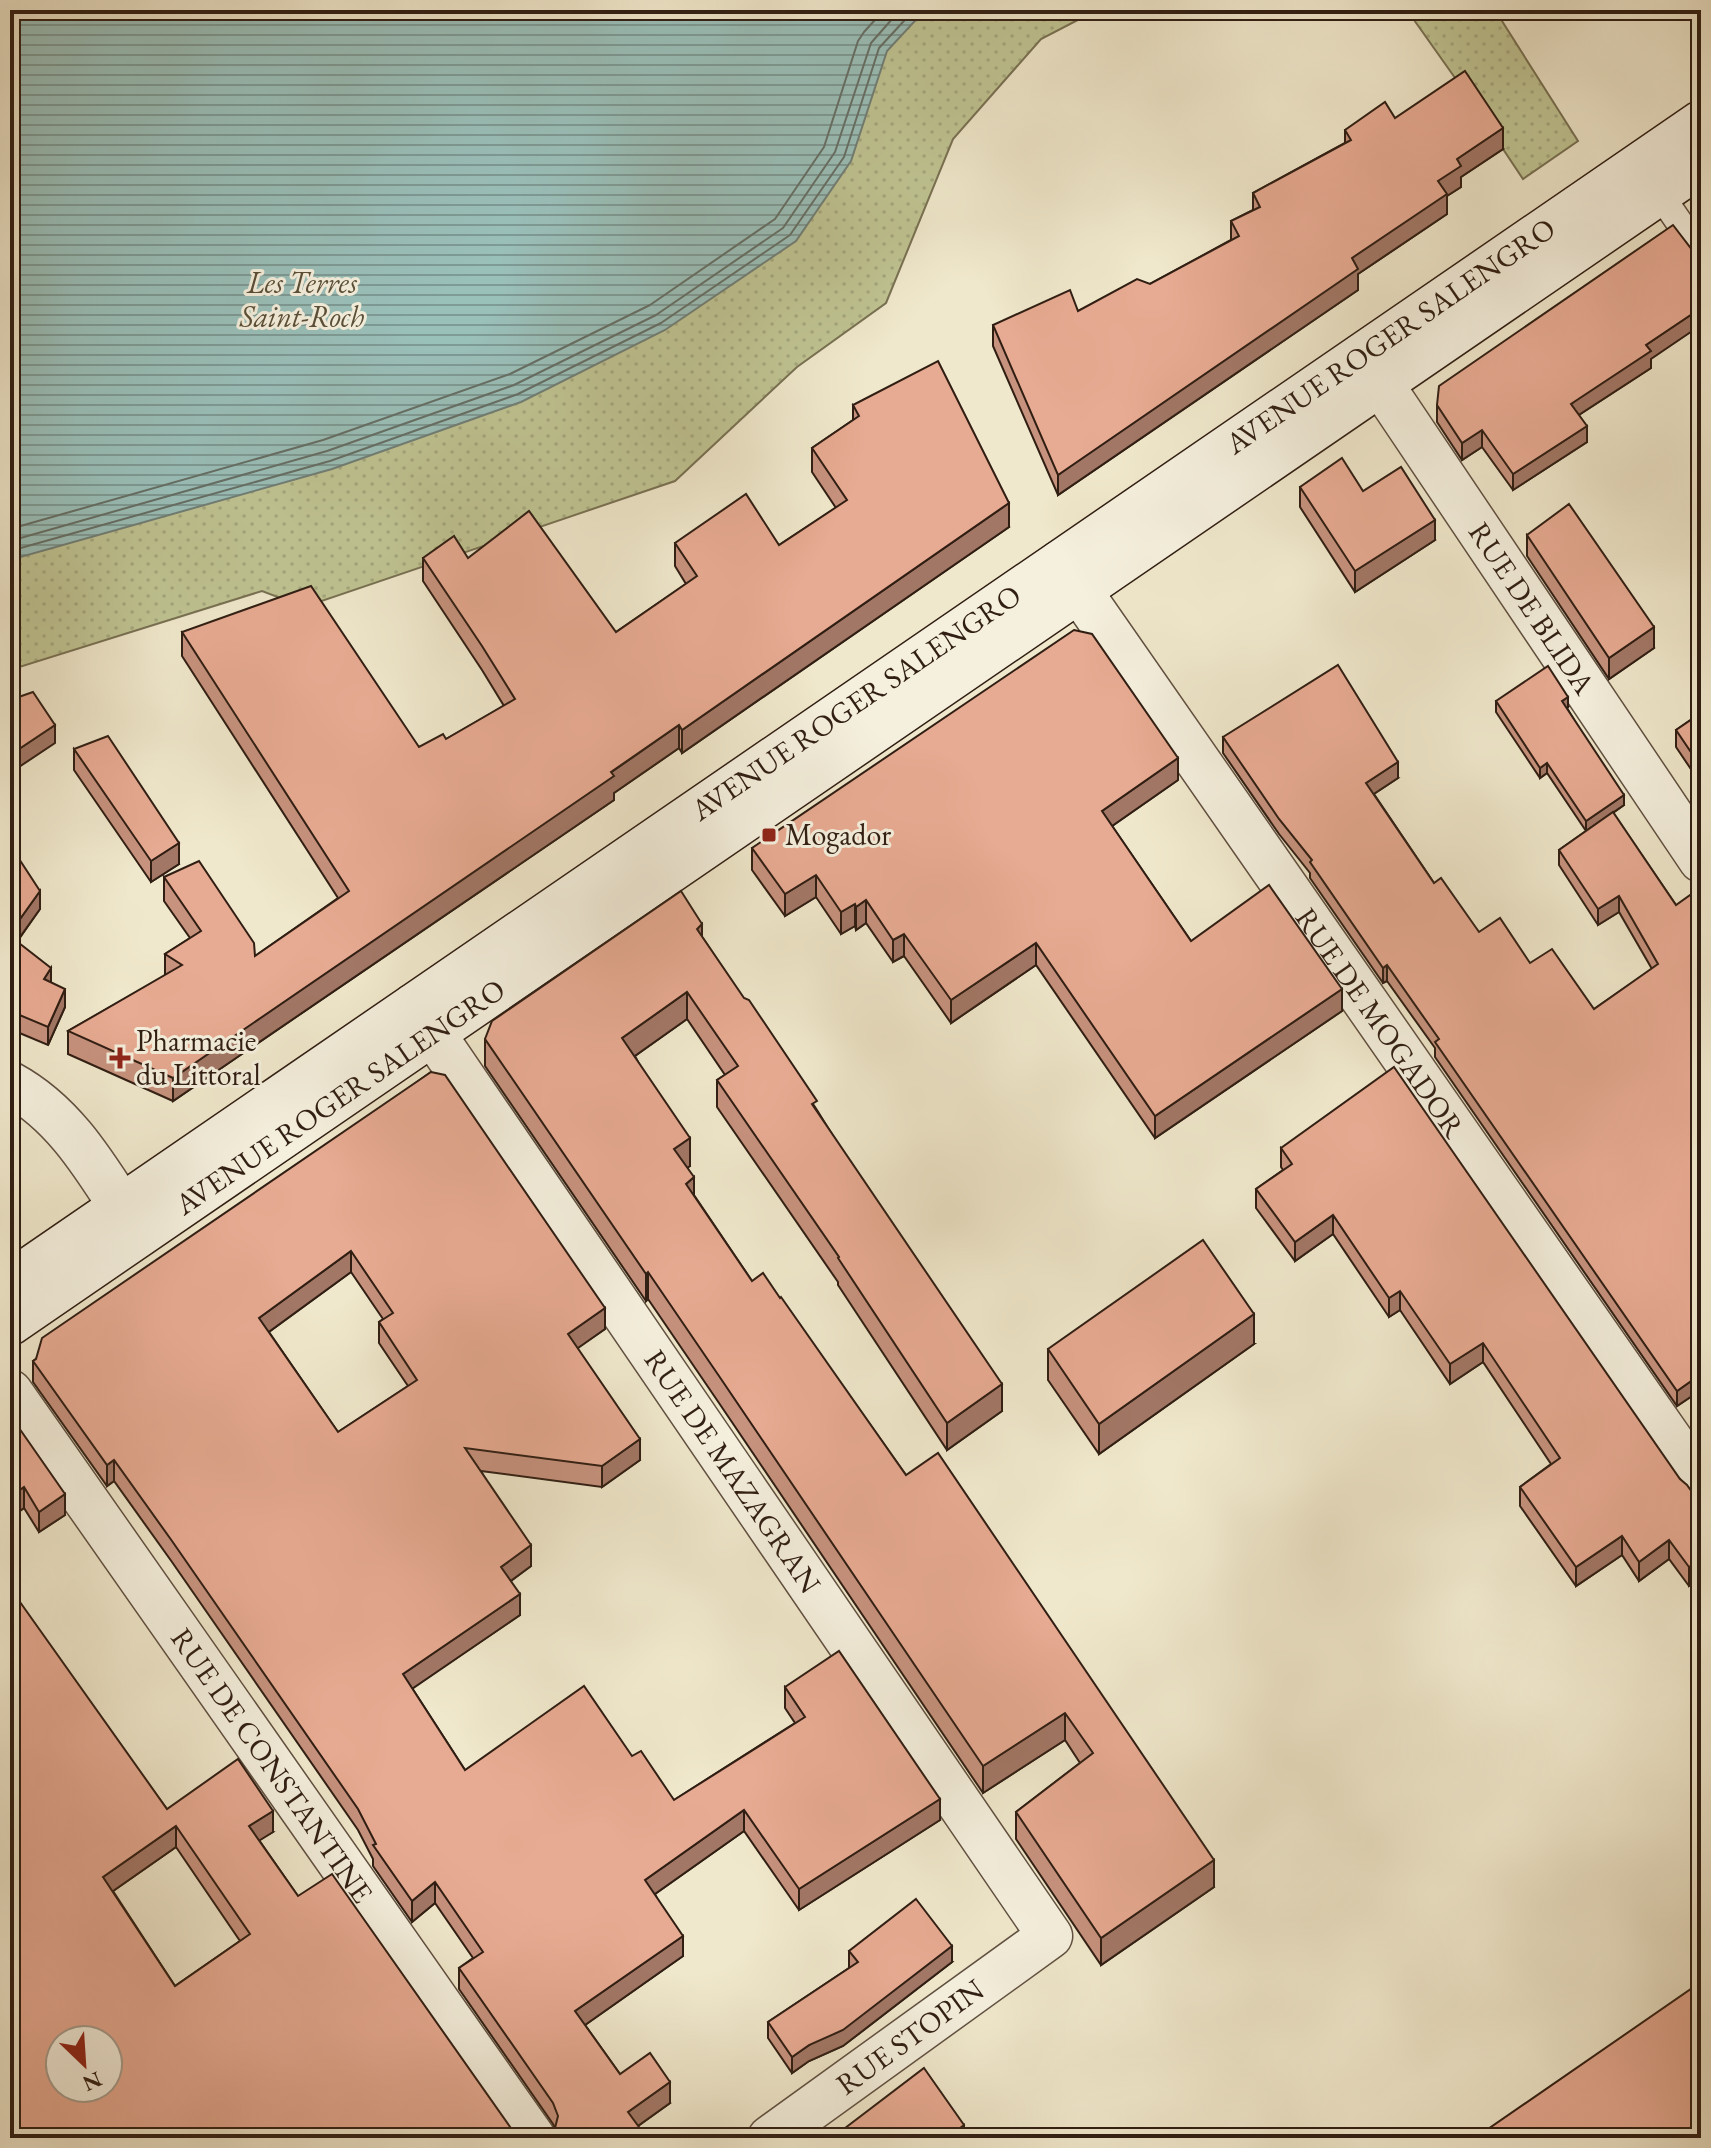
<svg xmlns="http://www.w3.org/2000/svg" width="1711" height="2148" viewBox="0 0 1711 2148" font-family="'EB Garamond',serif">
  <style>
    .garden { fill: url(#garden-dots); stroke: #787153; stroke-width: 2 }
    .water { fill: url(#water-rules); stroke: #707f77; stroke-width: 2 }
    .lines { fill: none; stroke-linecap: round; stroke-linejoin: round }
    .shore { stroke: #656f66; stroke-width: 2 }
    .lane-casing { stroke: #605041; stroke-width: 29 }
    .street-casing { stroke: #605041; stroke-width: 47 }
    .secondary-casing { stroke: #301e13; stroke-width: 47 }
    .lane { stroke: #f5f0de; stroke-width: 26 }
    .street { stroke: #f5f0de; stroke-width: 44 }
    .secondary { stroke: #f5f0de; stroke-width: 44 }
    .wall { fill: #c7927e; stroke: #301e13; stroke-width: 2; fill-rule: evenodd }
    .shaded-wall { fill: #a27766; stroke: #301e13; stroke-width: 2 }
    .building { fill: #e7aa92; stroke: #301e13; stroke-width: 2; fill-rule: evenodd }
    .poi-dot { fill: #8f2418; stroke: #f5f0de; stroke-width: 3 }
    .labels { text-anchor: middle; stroke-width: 6; stroke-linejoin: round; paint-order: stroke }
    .park-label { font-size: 30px; font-style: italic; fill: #5b5039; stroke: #f5f0de }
    .street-label { font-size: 30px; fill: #301e13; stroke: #f5f0de }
    .poi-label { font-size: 30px; fill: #301e13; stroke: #f5f0de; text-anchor: start }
  </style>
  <defs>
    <pattern id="garden-dots" width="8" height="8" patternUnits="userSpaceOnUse" patternTransform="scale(2)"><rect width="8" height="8" fill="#c0c493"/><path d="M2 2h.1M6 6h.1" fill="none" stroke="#a5a87e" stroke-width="1.8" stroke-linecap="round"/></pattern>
    <pattern id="water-rules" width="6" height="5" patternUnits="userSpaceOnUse" patternTransform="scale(2)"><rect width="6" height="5" fill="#9ac0ba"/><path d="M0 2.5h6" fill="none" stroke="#7e9b96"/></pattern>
  </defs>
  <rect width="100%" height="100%" fill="#f0e8cc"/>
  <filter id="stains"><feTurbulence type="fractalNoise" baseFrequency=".0025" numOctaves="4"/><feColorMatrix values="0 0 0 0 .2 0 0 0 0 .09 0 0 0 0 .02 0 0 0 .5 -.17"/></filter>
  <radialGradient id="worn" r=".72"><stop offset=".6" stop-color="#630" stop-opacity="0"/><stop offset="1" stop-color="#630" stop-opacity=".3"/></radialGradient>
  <g class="garden">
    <path d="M 10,10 L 1097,10 L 1041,39 L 953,139 L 886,303 L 797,367 L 675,481 L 304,607 L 262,591 L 10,670 Z"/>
    <path d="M 1407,10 L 1495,10 L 1578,141 L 1523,179 L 1465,92 Z"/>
  </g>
  <path class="water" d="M 10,10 L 925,10 L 887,51 L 851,161 L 796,241 L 665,330 L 521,402 L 332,469 L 10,560 Z"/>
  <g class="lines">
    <g class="shore">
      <path d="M 10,529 L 323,440 L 510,374 L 650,305 L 775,219 L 824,147 L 858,41 L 864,32 L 884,10"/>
      <path d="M 10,541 L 327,451 L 514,385 L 656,315 L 783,228 L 835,152 L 871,43 L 900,10"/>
      <path d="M 10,551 L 330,461 L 518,394 L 661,323 L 790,235 L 844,157 L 879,48 L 914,10"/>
    </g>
    <g class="lane-casing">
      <path id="lane" d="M 1659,193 L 1701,254"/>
    </g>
    <g class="street-casing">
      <g id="street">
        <path id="s1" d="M 1362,356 L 1701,860"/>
        <path id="s2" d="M 1060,563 L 1701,1484"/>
        <path id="s3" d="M 414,1006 L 1050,1936 L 770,2138"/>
        <path d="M 10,1084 C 71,1117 102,1179 139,1234"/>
        <path id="s4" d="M 10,1392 L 533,2138"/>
      </g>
    </g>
    <g class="secondary-casing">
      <g id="secondary">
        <path id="s5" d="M 10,1283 L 1701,123"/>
        <path id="s6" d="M 10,1323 L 1701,164"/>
      </g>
    </g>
    <use href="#lane" class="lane"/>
    <use href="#street" class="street"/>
    <use href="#secondary" class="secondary"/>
  </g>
  <g class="wall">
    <path d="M 1395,118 L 1503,149 L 1461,177 L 1461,187 L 1447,196 L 1447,214 L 1358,274 L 1358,290 L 1058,495 L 993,346 L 993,325 L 1078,311 L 1150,284 L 1231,240 L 1231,221 L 1253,210 L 1253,193 L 1345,143 L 1345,130 Z"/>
    <path d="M 1651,359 L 1651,368 L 1579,415 L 1587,442 L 1513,490 L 1482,447 L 1462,460 L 1437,422 L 1437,405 Z"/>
    <path d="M 853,405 L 1009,527 L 682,753 L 679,748 L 614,793 L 614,800 L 173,1101 L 68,1054 L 68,1031 L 165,976 L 165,954 L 190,938 L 164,901 L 164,877 L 255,956 L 338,898 L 182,656 L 182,632 L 419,747 L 446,739 L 504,706 L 482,670 L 423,581 L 423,558 L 468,558 L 616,632 L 686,584 L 675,566 L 675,543 L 779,545 L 836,508 L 812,472 L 812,448 L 853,420 Z"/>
    <path d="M 1300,487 L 1363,491 L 1435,540 L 1355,592 L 1300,507 Z"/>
    <path d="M 1527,535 L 1654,648 L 1609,679 L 1527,556 Z"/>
    <path d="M 1496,701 L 1568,707 L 1567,708 L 1624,805 L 1613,813 L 1676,905 L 1701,905 L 1701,1390 L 1677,1406 L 1435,1057 L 1435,1048 L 1387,981 L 1383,983 L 1310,878 L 1310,873 L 1279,834 L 1223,753 L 1223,737 L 1398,778 L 1374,794 L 1434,883 L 1479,932 L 1530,963 L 1594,1009 L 1652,969 L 1619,912 L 1598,925 L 1559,865 L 1559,850 L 1586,831 L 1547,773 L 1540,778 L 1496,712 Z"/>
    <path d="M 1701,713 L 1701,784 L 1676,747 L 1676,730 Z"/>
    <path d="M 74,749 L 179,864 L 151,882 L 74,770 Z"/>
    <path d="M 1178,780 L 1112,826 L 1191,941 L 1342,1011 L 1155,1138 L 1036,965 L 951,1023 L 904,956 L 893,962 L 866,923 L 856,930 L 855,926 L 841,934 L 816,897 L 785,916 L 752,870 L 752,848 Z"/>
    <path d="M 10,845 L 40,909 L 17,942 L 51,982 L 65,1007 L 48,1045 L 10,1029 Z"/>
    <path d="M 702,937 L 817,1110 L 1002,1411 L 947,1450 L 838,1285 L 838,1282 L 717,1107 L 717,1080 L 725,1075 L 687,1019 L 635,1056 L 690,1166 L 687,1168 L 694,1195 L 752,1281 L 780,1298 L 906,1475 L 1214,1887 L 1101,1965 L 1016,1839 L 1016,1812 L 1080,1763 L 1065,1740 L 983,1793 L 719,1403 L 648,1299 L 646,1301 L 485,1066 L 485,1039 Z"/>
    <path d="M 431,1072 L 605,1329 L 577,1348 L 640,1460 L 602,1487 L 481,1471 L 531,1566 L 511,1581 L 520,1615 L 412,1688 L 465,1770 L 632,1756 L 674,1800 L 795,1723 L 785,1708 L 785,1687 L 940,1820 L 799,1910 L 744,1831 L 655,1894 L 683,1956 L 585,2025 L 620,2074 L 670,2103 L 638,2126 L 555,2128 L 553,2124 L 459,1989 L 459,1968 L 473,1958 L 435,1903 L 412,1922 L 373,1866 L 373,1859 L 358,1830 L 172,1562 L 114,1481 L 107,1486 L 33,1382 L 33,1361 ZM 351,1272 L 383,1319 L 379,1322 L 379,1343 L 408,1386 L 338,1432 L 269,1332 Z"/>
    <path d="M 1281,1148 L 1680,1479 L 1701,1505 L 1701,1578 L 1689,1586 L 1669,1559 L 1639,1581 L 1622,1555 L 1576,1586 L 1520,1506 L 1520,1487 L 1551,1464 L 1483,1362 L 1450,1384 L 1400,1310 L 1389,1317 L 1333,1234 L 1295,1261 L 1256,1208 L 1256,1189 L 1283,1170 L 1281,1167 Z"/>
    <path d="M 1254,1344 L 1099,1454 L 1048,1380 L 1048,1349 Z"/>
    <path d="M 10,1415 L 65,1515 L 39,1532 L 24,1508 L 10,1518 Z"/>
    <path d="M 10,1598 L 167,1809 L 273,1832 L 259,1840 L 298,1896 L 513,2131 L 10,2138 ZM 176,1847 L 240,1941 L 175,1986 L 113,1891 Z"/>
    <path d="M 849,1951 L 952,1962 L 843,2046 L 809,2061 L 792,2073 L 768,2038 L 768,2022 L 849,1968 Z"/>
  </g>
  <g class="shaded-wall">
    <path d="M 1503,128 L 1503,149 L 1461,177 L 1461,187 L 1447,196 L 1447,214 L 1358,274 L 1358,290 L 1058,495 L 1058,475 L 1352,258 L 1438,181 L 1457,159 Z"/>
    <path d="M 1701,308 L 1701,325 L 1651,359 L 1651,368 L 1571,420 L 1571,404 L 1646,345 Z"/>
    <path d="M 1587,426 L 1587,442 L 1513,490 L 1513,474 Z"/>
    <path d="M 1482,430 L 1482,447 L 1462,460 L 1462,443 Z"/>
    <path d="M 1009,503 L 1009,527 L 682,753 L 682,730 Z"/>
    <path d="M 1435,520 L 1435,540 L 1355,592 L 1355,571 Z"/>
    <path d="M 1654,627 L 1654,648 L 1609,679 L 1609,658 Z"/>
    <path d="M 1568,697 L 1568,707 L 1562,712 L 1562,701 Z"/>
    <path d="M 55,725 L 55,743 L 10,773 L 10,755 Z"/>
    <path d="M 679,725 L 679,748 L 614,793 L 614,800 L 173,1101 L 173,1078 Z"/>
    <path d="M 1178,758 L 1178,780 L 1102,833 L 1102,811 Z"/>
    <path d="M 1398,762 L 1398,778 L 1366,799 L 1366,783 Z"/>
    <path d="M 1547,763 L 1547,773 L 1540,778 L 1540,768 Z"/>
    <path d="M 1624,795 L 1624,805 L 1586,831 L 1586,821 Z"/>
    <path d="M 179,843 L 179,864 L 151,882 L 151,861 Z"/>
    <path d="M 816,875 L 816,897 L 785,916 L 785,894 Z"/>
    <path d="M 40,891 L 40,909 L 10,951 L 10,933 Z"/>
    <path d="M 1619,896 L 1619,912 L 1598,925 L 1598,909 Z"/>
    <path d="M 866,900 L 866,923 L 856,930 L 856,907 Z"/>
    <path d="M 855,904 L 855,926 L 841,934 L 841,912 Z"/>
    <path d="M 702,924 L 702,951 L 697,929 Z"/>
    <path d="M 904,934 L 904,956 L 893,962 L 893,940 Z"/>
    <path d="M 1036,943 L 1036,965 L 951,1023 L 951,1000 Z"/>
    <path d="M 1387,965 L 1387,981 L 1383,983 L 1383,968 Z"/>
    <path d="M 51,968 L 51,986 L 44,979 Z"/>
    <path d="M 65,989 L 65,1007 L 48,1045 L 48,1027 Z"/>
    <path d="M 1342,989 L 1342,1011 L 1155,1138 L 1155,1116 Z"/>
    <path d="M 687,992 L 687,1019 L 622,1065 L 622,1038 Z"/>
    <path d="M 690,1138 L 690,1166 L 674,1176 L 674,1149 Z"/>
    <path d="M 694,1177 L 694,1205 L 686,1184 Z"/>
    <path d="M 1333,1215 L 1333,1234 L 1295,1261 L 1295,1242 Z"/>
    <path d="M 351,1251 L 351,1272 L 259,1339 L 259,1318 Z"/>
    <path d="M 648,1272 L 648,1299 L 646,1301 L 646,1274 Z"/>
    <path d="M 1400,1291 L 1400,1310 L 1389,1317 L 1389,1298 Z"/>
    <path d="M 605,1308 L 605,1329 L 568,1355 L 568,1334 Z"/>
    <path d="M 1254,1314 L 1254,1344 L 1099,1454 L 1099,1424 Z"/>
    <path d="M 1483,1343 L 1483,1362 L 1450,1384 L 1450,1364 Z"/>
    <path d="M 1701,1374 L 1701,1390 L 1677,1406 L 1677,1391 Z"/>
    <path d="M 1002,1384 L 1002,1411 L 947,1450 L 947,1423 Z"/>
    <path d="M 640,1439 L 640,1460 L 602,1487 L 602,1466 Z"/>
    <path d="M 114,1460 L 114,1481 L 107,1486 L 107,1465 Z"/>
    <path d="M 24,1487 L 24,1508 L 10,1518 L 10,1497 Z"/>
    <path d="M 65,1494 L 65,1515 L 39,1532 L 39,1512 Z"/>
    <path d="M 1622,1536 L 1622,1555 L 1576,1586 L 1576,1567 Z"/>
    <path d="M 1669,1540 L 1669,1559 L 1639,1581 L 1639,1562 Z"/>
    <path d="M 531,1545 L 531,1566 L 501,1588 L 501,1567 Z"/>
    <path d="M 1701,1559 L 1701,1578 L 1689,1586 L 1689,1567 Z"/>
    <path d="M 520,1594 L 520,1615 L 403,1695 L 403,1674 Z"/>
    <path d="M 1065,1713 L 1065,1740 L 983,1793 L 983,1766 Z"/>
    <path d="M 940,1799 L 940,1820 L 799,1910 L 799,1889 Z"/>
    <path d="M 744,1810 L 744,1831 L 645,1901 L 645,1880 Z"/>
    <path d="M 273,1811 L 273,1832 L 249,1847 L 249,1826 Z"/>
    <path d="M 176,1826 L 176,1847 L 103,1898 L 103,1877 Z"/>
    <path d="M 1214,1860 L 1214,1887 L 1101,1965 L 1101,1938 Z"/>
    <path d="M 435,1882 L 435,1903 L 412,1922 L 412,1901 Z"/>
    <path d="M 683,1936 L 683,1956 L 575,2032 L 575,2011 Z"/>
    <path d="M 952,1946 L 952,1962 L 843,2046 L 809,2061 L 792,2073 L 792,2057 Z"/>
    <path d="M 670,2082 L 670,2103 L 628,2133 L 628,2112 Z"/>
    <path d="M 964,2125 L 964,2138 L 947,2138 Z"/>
  </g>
  <g class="building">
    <path d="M 1465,71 L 1503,128 L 1457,159 L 1461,166 L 1438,181 L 1447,194 L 1352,258 L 1358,269 L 1058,475 L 993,325 L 1070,290 L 1078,311 L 1137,279 L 1150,284 L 1239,236 L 1231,221 L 1260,207 L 1253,193 L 1351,140 L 1345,130 L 1385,102 L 1395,118 Z"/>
    <path d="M 1673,225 L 1693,251 L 1701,253 L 1701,308 L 1646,345 L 1651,351 L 1571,404 L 1587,426 L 1513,474 L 1482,430 L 1462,443 L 1437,405 L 1439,386 Z"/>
    <path d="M 938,361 L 1009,503 L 682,730 L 679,725 L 611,772 L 614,776 L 173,1078 L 68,1031 L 182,965 L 165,954 L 201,931 L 164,877 L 199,861 L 254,943 L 255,956 L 349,891 L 182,632 L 311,586 L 419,747 L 443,734 L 446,739 L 515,699 L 482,646 L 423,558 L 454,536 L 468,558 L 529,511 L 616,632 L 697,576 L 675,543 L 746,494 L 779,545 L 847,500 L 812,448 L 859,416 L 853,405 Z"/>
    <path d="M 1342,458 L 1363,491 L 1401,467 L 1435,520 L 1355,571 L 1300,487 Z"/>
    <path d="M 1569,504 L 1654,627 L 1609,658 L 1527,535 Z"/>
    <path d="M 1074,630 L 1092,634 L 1178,758 L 1102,811 L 1191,941 L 1269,885 L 1342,989 L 1155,1116 L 1036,943 L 951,1000 L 904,934 L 893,940 L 866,900 L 856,907 L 855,904 L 841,912 L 816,875 L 785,894 L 752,848 Z"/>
    <path d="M 1338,665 L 1398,762 L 1366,783 L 1434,883 L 1441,878 L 1479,932 L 1500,918 L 1530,963 L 1552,949 L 1594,1009 L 1658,964 L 1619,896 L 1598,909 L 1559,850 L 1613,812 L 1676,905 L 1693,893 L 1701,905 L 1701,1374 L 1677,1391 L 1435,1042 L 1439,1039 L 1387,965 L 1383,968 L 1310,862 L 1312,860 L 1279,819 L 1223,737 Z"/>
    <path d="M 1548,666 L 1568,697 L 1562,701 L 1624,795 L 1586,821 L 1547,763 L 1540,768 L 1496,701 Z"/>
    <path d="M 33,692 L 55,725 L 10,755 L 10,700 Z"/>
    <path d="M 1701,713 L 1701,767 L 1676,730 Z"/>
    <path d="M 108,736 L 179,843 L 151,861 L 74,749 Z"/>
    <path d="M 10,845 L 40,891 L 10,933 Z"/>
    <path d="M 681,891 L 702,924 L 697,929 L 744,998 L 749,1000 L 817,1101 L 812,1104 L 1002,1384 L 947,1423 L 838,1258 L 839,1257 L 717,1080 L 738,1066 L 687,992 L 622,1038 L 690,1138 L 674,1149 L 694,1177 L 686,1184 L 752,1281 L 763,1273 L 780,1298 L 781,1297 L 906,1475 L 938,1453 L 1214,1860 L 1101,1938 L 1016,1812 L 1093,1753 L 1065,1713 L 983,1766 L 719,1376 L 648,1272 L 646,1274 L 485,1039 L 492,1021 Z"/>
    <path d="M 10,936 L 51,968 L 44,979 L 65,989 L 48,1027 L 10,1011 Z"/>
    <path d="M 1394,1067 L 1680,1479 L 1687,1485 L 1701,1505 L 1701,1559 L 1689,1567 L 1669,1540 L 1639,1562 L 1622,1536 L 1576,1567 L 1520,1487 L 1560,1458 L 1483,1343 L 1450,1364 L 1400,1291 L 1389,1298 L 1333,1215 L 1295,1242 L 1256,1189 L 1292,1164 L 1281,1148 Z"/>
    <path d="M 431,1072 L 445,1075 L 605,1308 L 568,1334 L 640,1439 L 602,1466 L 465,1448 L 531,1545 L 501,1567 L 520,1594 L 403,1674 L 465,1770 L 584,1686 L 632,1756 L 641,1751 L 674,1800 L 805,1717 L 785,1687 L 839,1651 L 940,1799 L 799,1889 L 744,1810 L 645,1880 L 683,1936 L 575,2011 L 620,2074 L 650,2053 L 670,2082 L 628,2112 L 647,2138 L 546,2138 L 555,2128 L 558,2116 L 553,2103 L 459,1968 L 483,1952 L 435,1882 L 412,1901 L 373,1845 L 376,1844 L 358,1809 L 172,1541 L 114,1460 L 107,1465 L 33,1361 L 36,1359 L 42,1338 ZM 351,1251 L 393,1313 L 379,1322 L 417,1380 L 338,1432 L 259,1318 Z"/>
    <path d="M 1203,1240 L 1254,1314 L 1099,1424 L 1048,1349 Z"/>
    <path d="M 10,1415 L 65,1494 L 39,1512 L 24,1487 L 10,1497 Z"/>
    <path d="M 15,1595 L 167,1809 L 238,1759 L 273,1811 L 249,1826 L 298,1896 L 332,1874 L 513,2131 L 520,2138 L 10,2138 L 10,1598 ZM 176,1826 L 250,1934 L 175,1986 L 103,1877 ZM 60,2040 L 108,2040 L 108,2088 L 60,2088 Z"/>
    <path d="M 916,1899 L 952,1946 L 843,2030 L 809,2045 L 792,2057 L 768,2022 L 858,1962 L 849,1951 Z"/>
    <path d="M 1701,1982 L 1701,2138 L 1475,2138 Z"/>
    <path d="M 924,2068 L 964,2125 L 947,2138 L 832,2138 Z"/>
  </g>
  <g class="poi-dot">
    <rect x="761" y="827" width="16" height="16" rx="4"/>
    <path d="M116 1046h8v8h8v8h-8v8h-8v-8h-8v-8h8z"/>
  </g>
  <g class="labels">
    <g class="park-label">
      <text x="302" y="293">Les Terres<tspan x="302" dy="34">Saint-Roch</tspan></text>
    </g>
    <g class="street-label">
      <text dy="10" stroke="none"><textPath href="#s5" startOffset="1674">AVENUE ROGER SALENGRO</textPath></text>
      <text dy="10" stroke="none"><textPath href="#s1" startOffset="304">RUE DE BLIDA</textPath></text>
      <text dy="10" stroke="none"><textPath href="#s5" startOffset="1026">AVENUE ROGER SALENGRO</textPath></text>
      <text dy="10" stroke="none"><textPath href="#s2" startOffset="560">RUE DE MOGADOR</textPath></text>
      <text dy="10" stroke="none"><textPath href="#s6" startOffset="400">AVENUE ROGER SALENGRO</textPath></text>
      <text dy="10" stroke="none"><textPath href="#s3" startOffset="564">RUE DE MAZAGRAN</textPath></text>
      <text dy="10" stroke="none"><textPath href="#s4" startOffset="456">RUE DE CONSTANTINE</textPath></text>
      <text transform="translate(910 2037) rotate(-36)" y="10">RUE STOPIN</text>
    </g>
    <g class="poi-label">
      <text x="785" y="845">Mogador</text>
      <text x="136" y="1051">Pharmacie<tspan x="136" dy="34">du Littoral</tspan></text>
    </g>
  </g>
  <rect width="1711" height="2148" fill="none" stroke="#f0e8cc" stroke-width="40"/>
  <rect x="12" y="12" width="1687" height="2124" fill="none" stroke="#301e13" stroke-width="4"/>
  <rect x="20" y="20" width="1671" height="2108" fill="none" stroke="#301e13" stroke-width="2"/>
  <g transform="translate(84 2064) rotate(155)"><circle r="38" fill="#f5f0de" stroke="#a69c8d" stroke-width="2"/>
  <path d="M0-6L14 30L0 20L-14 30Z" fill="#8f2418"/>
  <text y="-12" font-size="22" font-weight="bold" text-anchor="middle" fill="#301e13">N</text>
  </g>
  <rect width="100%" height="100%" filter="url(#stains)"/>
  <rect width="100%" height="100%" fill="url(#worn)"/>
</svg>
